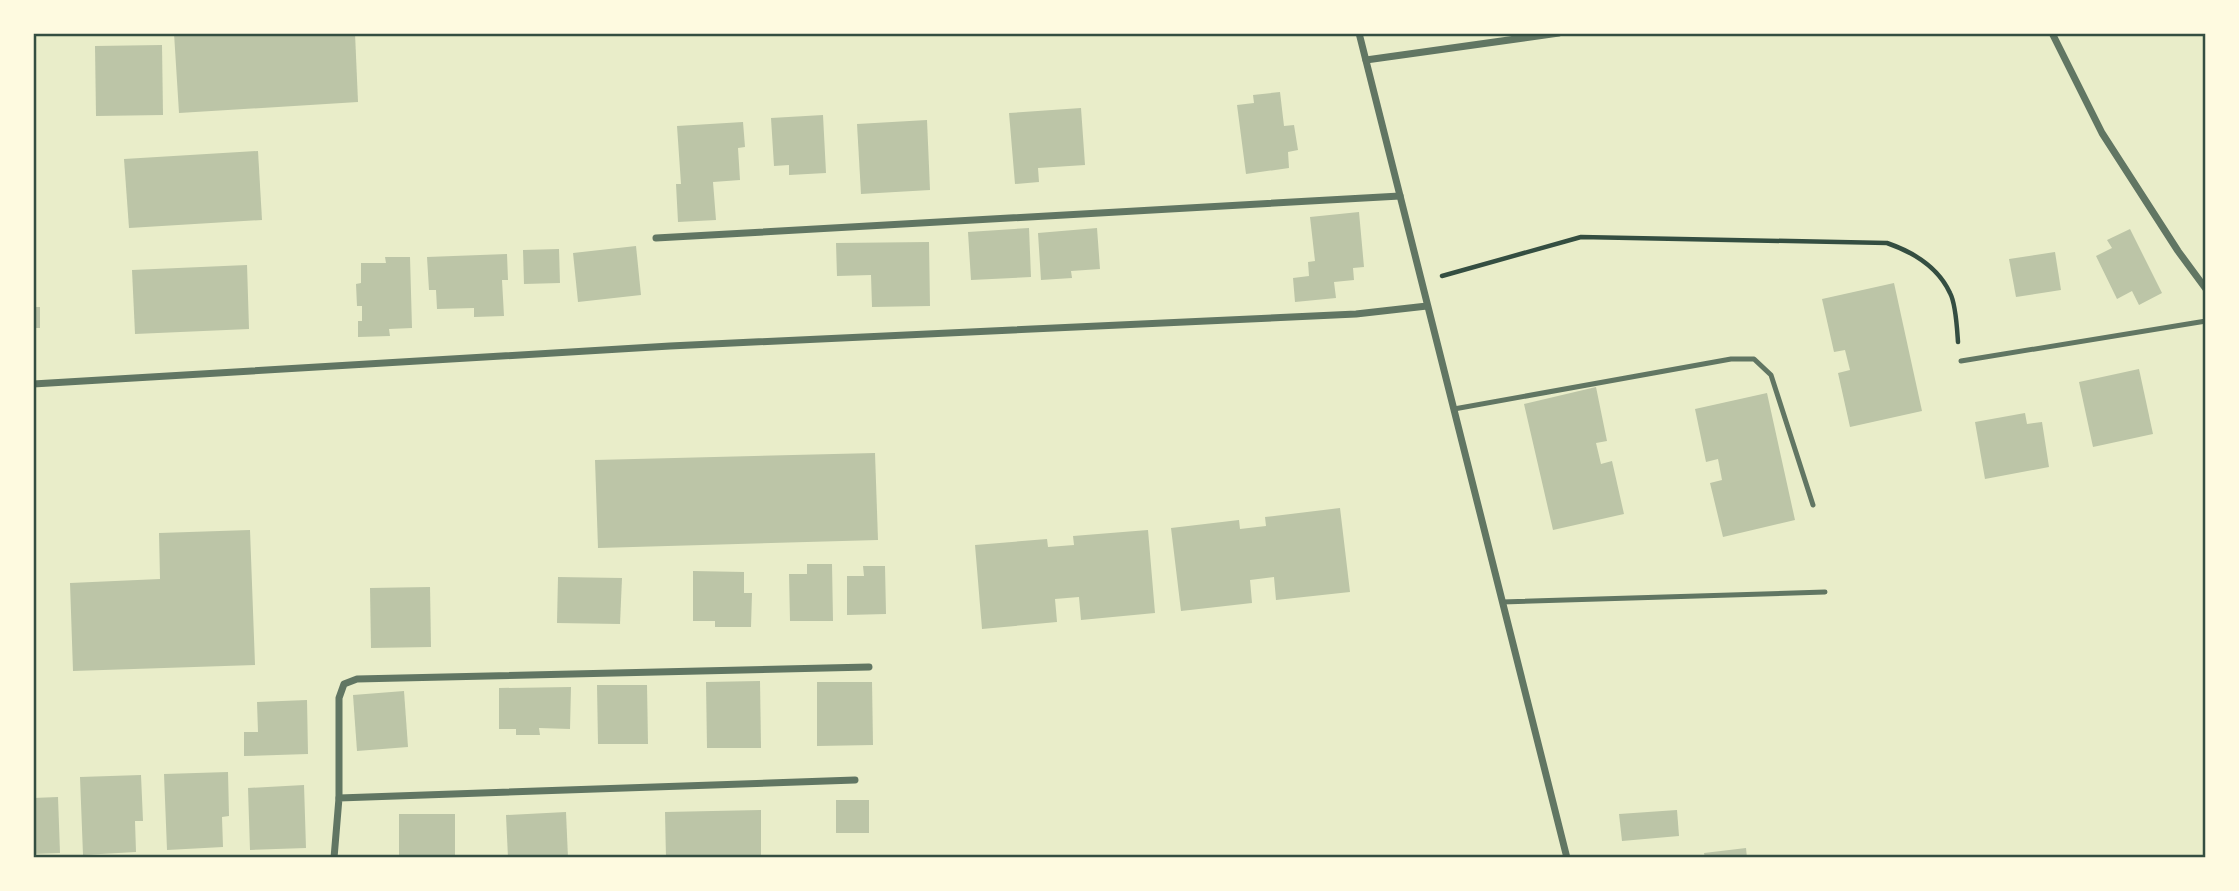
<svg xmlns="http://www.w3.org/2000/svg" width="2239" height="891" viewBox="0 0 2239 891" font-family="'Zilla Slab',serif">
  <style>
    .building { fill: #bcc5a7 }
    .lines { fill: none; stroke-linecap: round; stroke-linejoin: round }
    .path { stroke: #344e41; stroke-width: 4.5 }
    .service { stroke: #617663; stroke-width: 5 }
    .minor { stroke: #617663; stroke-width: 7 }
    .neatline { fill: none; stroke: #344e41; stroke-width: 2.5 }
  </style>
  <rect width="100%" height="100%" fill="#e9edc9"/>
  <g class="building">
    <path d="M 174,33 L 355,33 L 358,102 L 179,113 Z"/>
    <path d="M 162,45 L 163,115 L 96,116 L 95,46 Z"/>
    <path d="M 1280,92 L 1284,126 L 1294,125 L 1298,150 L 1288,152 L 1289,168 L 1246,174 L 1237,105 L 1254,103 L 1253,95 Z"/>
    <path d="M 1081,108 L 1085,165 L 1038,168 L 1039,182 L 1015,184 L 1009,113 Z"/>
    <path d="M 823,115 L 826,173 L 789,175 L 789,165 L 774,166 L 771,118 Z"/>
    <path d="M 927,120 L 930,190 L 861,194 L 857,124 Z"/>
    <path d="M 743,122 L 745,147 L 738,148 L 740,180 L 713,182 L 716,220 L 678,222 L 676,184 L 681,184 L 677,126 Z"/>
    <path d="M 258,151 L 262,220 L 129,228 L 124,159 Z"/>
    <path d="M 1359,212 L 1364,267 L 1353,268 L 1354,280 L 1334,282 L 1336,298 L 1295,302 L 1293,278 L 1309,276 L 1308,262 L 1315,261 L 1310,217 Z"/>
    <path d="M 1029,228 L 1031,277 L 971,280 L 968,232 Z"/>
    <path d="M 1097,228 L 1100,269 L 1071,271 L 1072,278 L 1041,280 L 1038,233 Z"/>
    <path d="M 2130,229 L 2162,293 L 2139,305 L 2132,291 L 2117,299 L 2096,256 L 2112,248 L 2107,240 Z"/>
    <path d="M 929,242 L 930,306 L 872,307 L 871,275 L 837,276 L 836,243 Z"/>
    <path d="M 636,246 L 641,295 L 578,302 L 573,253 Z"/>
    <path d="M 559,249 L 560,283 L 524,284 L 523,250 Z"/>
    <path d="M 2055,252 L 2061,290 L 2016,297 L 2009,259 Z"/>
    <path d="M 507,254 L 508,280 L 502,280 L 504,316 L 474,317 L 474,308 L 437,309 L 436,290 L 429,290 L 427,257 Z"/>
    <path d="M 385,257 L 410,257 L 412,328 L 389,329 L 390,336 L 358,337 L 358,321 L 362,321 L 362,306 L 357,306 L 356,284 L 361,283 L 361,263 L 386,263 Z"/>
    <path d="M 247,265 L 249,329 L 135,334 L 132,270 Z"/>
    <path d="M 1894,283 L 1922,411 L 1850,427 L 1838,373 L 1850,370 L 1845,350 L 1834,352 L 1822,299 Z"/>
    <rect x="33" y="307" width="7" height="21"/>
    <path d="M 2139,369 L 2153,434 L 2093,447 L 2079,382 Z"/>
    <path d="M 1596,387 L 1607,441 L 1596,443 L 1601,464 L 1612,461 L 1624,514 L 1553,530 L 1524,404 Z"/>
    <path d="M 1767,393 L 1795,520 L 1723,537 L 1710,483 L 1722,480 L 1718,459 L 1706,462 L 1695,409 Z"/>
    <path d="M 2025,413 L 2027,424 L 2042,422 L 2049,467 L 1985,479 L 1975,422 Z"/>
    <path d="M 875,453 L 878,540 L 598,548 L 595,460 Z"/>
    <path d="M 1340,508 L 1350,592 L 1276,600 L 1274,577 L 1250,580 L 1252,603 L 1181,611 L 1171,528 L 1239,520 L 1240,529 L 1266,526 L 1265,517 Z"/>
    <path d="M 250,530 L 255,665 L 73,671 L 70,583 L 160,579 L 159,533 Z"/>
    <path d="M 1148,530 L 1155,613 L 1081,620 L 1079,597 L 1055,599 L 1057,622 L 982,629 L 975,545 L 1047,539 L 1048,547 L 1074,545 L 1073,536 Z"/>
    <path d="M 807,564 L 832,564 L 833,621 L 790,621 L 789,574 L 807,574 Z"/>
    <path d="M 863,566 L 885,566 L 886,614 L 847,615 L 847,576 L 864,576 Z"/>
    <path d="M 693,571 L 744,572 L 744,593 L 752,593 L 751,627 L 715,627 L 715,621 L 693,621 Z"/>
    <path d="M 558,577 L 622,578 L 620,624 L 557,623 Z"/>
    <path d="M 430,587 L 431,647 L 371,648 L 370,588 Z"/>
    <path d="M 760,681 L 761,748 L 707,748 L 706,682 Z"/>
    <path d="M 817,682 L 872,682 L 873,745 L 817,746 Z"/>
    <path d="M 597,685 L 647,685 L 648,744 L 598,744 Z"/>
    <path d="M 571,687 L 570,729 L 539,728 L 540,735 L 516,735 L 516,729 L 499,729 L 499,688 Z"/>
    <path d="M 404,691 L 408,747 L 357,751 L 353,695 Z"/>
    <path d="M 307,700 L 308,754 L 244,756 L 244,732 L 258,732 L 257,702 Z"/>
    <path d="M 228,772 L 229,816 L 222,817 L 223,847 L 167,850 L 164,774 Z"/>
    <path d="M 141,775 L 143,821 L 135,821 L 136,852 L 83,855 L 80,777 Z"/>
    <path d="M 304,785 L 306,848 L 250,850 L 248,788 Z"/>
    <path d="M 58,797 L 60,853 L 33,854 L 33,798 Z"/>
    <rect x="836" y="800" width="33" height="33"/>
    <path d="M 761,810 L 761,858 L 666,858 L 665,812 Z"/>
    <path d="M 1677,810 L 1679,836 L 1622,841 L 1619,814 Z"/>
    <path d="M 566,812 L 568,858 L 508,858 L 506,815 Z"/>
    <rect x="399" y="814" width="56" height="44"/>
    <path d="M 1746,848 L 1747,858 L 1705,858 L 1704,853 Z"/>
  </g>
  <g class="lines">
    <path class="path" d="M 1442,276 L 1581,237 L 1887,243 C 1913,252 1938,267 1950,293 C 1956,304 1957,328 1958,342"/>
    <g class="service">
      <path d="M 1961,361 L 2206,321"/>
      <path d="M 1454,409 L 1731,359 L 1754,359 L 1771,375 L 1813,505"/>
      <path d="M 1502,602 L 1825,592"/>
    </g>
    <g class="minor">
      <path d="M 1359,33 L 1567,858"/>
      <path d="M 2052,33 L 2102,133 L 2178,251 L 2206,289"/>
      <path d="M 1366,60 L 1559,33"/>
      <path d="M 656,238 L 1400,196"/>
      <path d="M 33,384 L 670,346 L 1356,314 L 1427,306"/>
      <path d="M 339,798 L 339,698 L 344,684 L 357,679 L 869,667"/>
      <path d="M 334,858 L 339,798 L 855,780"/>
    </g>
  </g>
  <rect width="2239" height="891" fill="none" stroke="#fefae0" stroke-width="70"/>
  <rect x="35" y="35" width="2169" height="821" class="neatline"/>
</svg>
